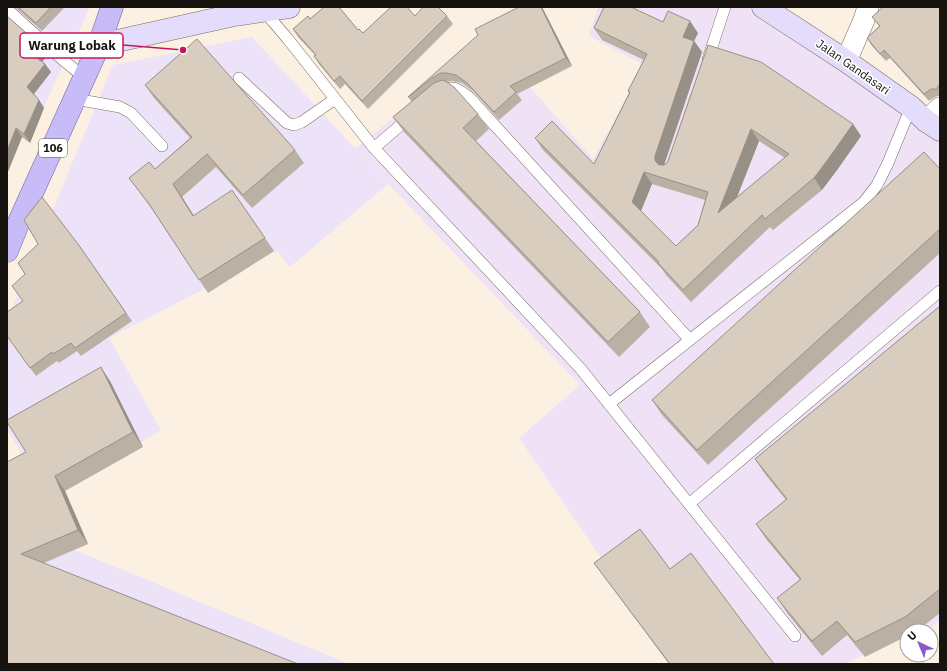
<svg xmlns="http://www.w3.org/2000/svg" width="947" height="671" viewBox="0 0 947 671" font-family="'IBM Plex Sans',sans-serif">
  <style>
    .commercial { fill: #f0e2f6 }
    .industrial { fill: #ece3f9 }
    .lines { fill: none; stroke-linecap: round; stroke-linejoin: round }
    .lane-casing { stroke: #786e61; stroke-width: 12 }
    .street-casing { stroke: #786e61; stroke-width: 22 }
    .secondary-casing { stroke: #786e61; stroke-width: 23 }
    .primary-casing { stroke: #7162a3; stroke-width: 23 }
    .lane { stroke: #fff; stroke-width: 11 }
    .street { stroke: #fff; stroke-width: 21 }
    .secondary { stroke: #e3ddfb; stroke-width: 22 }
    .primary { stroke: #c7bbf8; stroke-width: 22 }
    .wall { fill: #bab0a4; fill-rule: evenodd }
    .shaded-wall { fill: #979086 }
    .building { fill: #d8cdbf; stroke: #979086; fill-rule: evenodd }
    .labels { text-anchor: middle; stroke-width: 3.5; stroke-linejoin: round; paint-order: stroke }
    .shield { fill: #fff; stroke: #5d5a56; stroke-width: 1 }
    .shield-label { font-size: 11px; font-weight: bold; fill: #17130e }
    .street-label { font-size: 12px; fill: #17130e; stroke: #fff }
    .leader { fill: none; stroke: #c2185b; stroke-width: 1.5 }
    .callout-dot { fill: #c2185b; stroke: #fff; stroke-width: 1.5 }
    .callout { fill: #fff; stroke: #c2185b; stroke-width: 1.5 }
    .callout-label { font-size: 13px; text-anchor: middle; font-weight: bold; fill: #17130e }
  </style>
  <rect width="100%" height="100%" fill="#fbf0e1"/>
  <path class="commercial" d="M 598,7 L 749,7 L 940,133 L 940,620 L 927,631 L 907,631 L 904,632 L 846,664 L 674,664 L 519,438 L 580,385 L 355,149 L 489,40 L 593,159 L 645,65 L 589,36 Z"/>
  <g class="industrial">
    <path d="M 7,7 L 90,7 L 28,141 L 7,124 Z"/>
    <path d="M 252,37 L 388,184 L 290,267 L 277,251 L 109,338 L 161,430 L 48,499 L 7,429 L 7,320 L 113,65 Z"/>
    <path d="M 63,545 L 349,664 L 7,664 L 7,553 Z"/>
  </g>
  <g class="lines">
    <g class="lane-casing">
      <g id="lane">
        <path d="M 7,9 L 63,60 L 84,77"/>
        <path d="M 264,11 L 287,38 L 374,148 L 580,368 L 795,636"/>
        <path d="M 708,59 L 725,7"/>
        <path d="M 239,78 L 287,123 L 294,125 L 302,122 L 335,99"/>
        <path d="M 442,91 C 453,84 459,90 469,97 L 690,340"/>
        <path d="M 75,99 L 120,107 L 131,113 L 162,146"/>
        <path d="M 374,148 L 410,117"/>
        <path d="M 609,404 L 864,202 L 877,185 L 888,163 L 911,107"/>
        <path d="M 689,504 L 940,291"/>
      </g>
    </g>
    <g class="street-casing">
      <g id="street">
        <path d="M 846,61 L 864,20 L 868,7"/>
        <path d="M 926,121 L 940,108"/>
      </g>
    </g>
    <g class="secondary-casing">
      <g id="secondary">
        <path d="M 763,7 L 846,61 L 911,107 L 926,121 L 940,130"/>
        <path d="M 99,45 L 234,15 L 289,7"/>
      </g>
    </g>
    <g class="primary-casing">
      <path id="primary" d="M 7,251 L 18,224 L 99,45 L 112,7"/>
    </g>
    <use href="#lane" class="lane"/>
    <use href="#street" class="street"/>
    <use href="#secondary" class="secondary"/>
    <use href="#primary" class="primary"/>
  </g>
  <g class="wall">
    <path d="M 15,7 L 63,7 L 64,8 L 42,31 Z"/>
    <path d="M 519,7 L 542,7 L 572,66 L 517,94 L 522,100 L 499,120 L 473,91 L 462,83 L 452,81 L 446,82 L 478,114 L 489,129 L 476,141 L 640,312 L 650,327 L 619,357 L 404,132 L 393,117 L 412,102 L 408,97 Z"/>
    <path d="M 940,7 L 940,96 L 937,96 L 929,101 L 890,58 L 886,61 L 872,46 L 867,38 L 879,26 L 872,17 Z"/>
    <path d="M 7,16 L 42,47 L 48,55 L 42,62 L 45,64 L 51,72 L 34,94 L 39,100 L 44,108 L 30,143 L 22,137 L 7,174 Z"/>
    <path d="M 415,16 L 447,16 L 453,24 L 368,109 L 345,84 L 340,89 L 319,64 L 314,56 L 315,55 L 298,37 L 293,29 L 310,19 L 358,30 L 363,33 Z"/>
    <path d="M 663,22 L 698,33 L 694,41 L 702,52 L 664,165 L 667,163 L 668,161 L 708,45 L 853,124 L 861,136 L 837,170 L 822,190 L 773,230 L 770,227 L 691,302 L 666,275 L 662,269 L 543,150 L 535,138 L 594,164 L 629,93 L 628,91 L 644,60 L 602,40 L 594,28 ZM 759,141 L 785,158 L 737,197 ZM 652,184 L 705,200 L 698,225 L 676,246 L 641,211 Z"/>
    <path d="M 145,85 L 295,150 L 304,163 L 252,208 L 216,167 L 182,197 L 194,216 L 241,203 L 274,251 L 208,293 L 154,212 L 138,190 L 129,178 L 155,169 L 190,138 L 154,98 Z"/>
    <path d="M 940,169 L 940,253 L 708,465 L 662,415 L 652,400 Z"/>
    <path d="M 78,244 L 132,321 L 81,356 L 77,351 L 59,363 L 57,361 L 36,376 L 7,336 L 22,301 Z"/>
    <path d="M 940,306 L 940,613 L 917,631 L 907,631 L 907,636 L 865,657 L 847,635 L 822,656 L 787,613 L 777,598 L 800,580 L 766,539 L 756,524 L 786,500 L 765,474 L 755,459 Z"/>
    <path d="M 110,381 L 143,447 L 65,491 L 88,544 L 44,563 L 7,664 L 26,452 Z"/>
    <path d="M 594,563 L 670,569 L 774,664 L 669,664 Z"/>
  </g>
  <g class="shaded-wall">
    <path d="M 541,7 L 542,7 L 572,66 L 566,58 Z"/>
    <path d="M 690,21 L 698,33 L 694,41 L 702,52 L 663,168 L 665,175 L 655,160 L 655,156 L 683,37 Z"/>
    <path d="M 42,47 L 48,55 L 40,64 L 34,56 Z"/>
    <path d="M 45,64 L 51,72 L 33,95 L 27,87 Z"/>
    <path d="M 39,100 L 44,108 L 30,143 L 24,134 Z"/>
    <path d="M 853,124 L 861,136 L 837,170 L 822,190 L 814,178 Z"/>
    <path d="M 16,128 L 22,137 L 7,174 L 7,151 Z"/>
    <path d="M 751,129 L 759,141 L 726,225 L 718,213 Z"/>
    <path d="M 644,172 L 652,184 L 640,213 L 632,202 Z"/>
    <path d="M 173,184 L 182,197 L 202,229 L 193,216 Z"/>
    <path d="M 101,367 L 110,381 L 143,447 L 133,432 Z"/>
    <path d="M 55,476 L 65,491 L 88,544 L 78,530 Z"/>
  </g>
  <g class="building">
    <path d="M 18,7 L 51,7 L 36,23 Z"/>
    <path d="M 324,7 L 339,7 L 358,30 L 359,29 L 363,33 L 391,7 L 407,7 L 415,16 L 423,7 L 438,7 L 447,16 L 362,101 L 340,76 L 334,81 L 314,56 L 316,55 L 293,29 L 308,16 L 310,19 Z"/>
    <path d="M 519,7 L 541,7 L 566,58 L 510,86 L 516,92 L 494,112 L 467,83 L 456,75 L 446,73 L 441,73 L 432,78 L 408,97 L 478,35 L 475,29 Z"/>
    <path d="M 604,7 L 631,7 L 663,22 L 668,11 L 690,21 L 683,37 L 694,41 L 655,156 L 655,160 L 657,163 L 659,165 L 664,165 L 667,163 L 668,161 L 708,45 L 761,62 L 853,124 L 829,158 L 814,178 L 765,219 L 762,215 L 683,290 L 658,263 L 659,262 L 535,138 L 552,121 L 594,164 L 630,92 L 628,91 L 647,54 L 594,28 ZM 751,129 L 789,154 L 718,213 ZM 644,172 L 708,192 L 698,225 L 676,246 L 632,202 Z"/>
    <path d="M 883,7 L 940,7 L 940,84 L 936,89 L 931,89 L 924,94 L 884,50 L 880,54 L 867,38 L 880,26 L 872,17 Z"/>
    <path d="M 7,16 L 42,47 L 34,56 L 45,64 L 27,87 L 39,100 L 24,134 L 16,128 L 7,151 Z"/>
    <path d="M 197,39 L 295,150 L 243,195 L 207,154 L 173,184 L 193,216 L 232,190 L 265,238 L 199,280 L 149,204 L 129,178 L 149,162 L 155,169 L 192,137 L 145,85 Z"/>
    <path d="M 442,80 L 445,81 L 454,87 L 478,114 L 463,128 L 640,312 L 608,342 L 393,117 L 434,83 Z"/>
    <path d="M 924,152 L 940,169 L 940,229 L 697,450 L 652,400 Z"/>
    <path d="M 42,197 L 78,244 L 126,313 L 75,348 L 71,343 L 53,354 L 52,352 L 30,368 L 7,336 L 7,312 L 23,301 L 12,286 L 25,274 L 18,263 L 38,244 L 24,220 Z"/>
    <path d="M 940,306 L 940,589 L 905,617 L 855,642 L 837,621 L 812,641 L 777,598 L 801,579 L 756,524 L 787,499 L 755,459 Z"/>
    <path d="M 101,367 L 133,432 L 55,476 L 78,530 L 21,554 L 298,664 L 7,664 L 7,462 L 26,452 L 7,422 L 7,420 Z"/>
    <path d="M 640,529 L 670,569 L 691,553 L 774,664 L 670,664 L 594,563 Z"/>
  </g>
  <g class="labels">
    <rect class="shield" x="39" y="139" width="28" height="18" rx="3"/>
    <g class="shield-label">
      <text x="53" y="152">106</text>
    </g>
    <g class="street-label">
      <text transform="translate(853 67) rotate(35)" y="4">Jalan Gandasari</text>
    </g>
  </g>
  <path class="leader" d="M183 50L123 45"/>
  <circle class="callout-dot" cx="183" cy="50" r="4"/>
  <rect class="callout" x="20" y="33" width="103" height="25" rx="4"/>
  <g class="callout-label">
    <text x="72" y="50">Warung Lobak</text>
  </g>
  <rect width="947" height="671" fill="none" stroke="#17130e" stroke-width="16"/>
  <g transform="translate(919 643) rotate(316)"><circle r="19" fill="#ffffff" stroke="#a2a19f"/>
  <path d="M0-3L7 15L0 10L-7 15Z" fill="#8c58d0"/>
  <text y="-6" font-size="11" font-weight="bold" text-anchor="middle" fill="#17130e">U</text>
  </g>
</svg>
